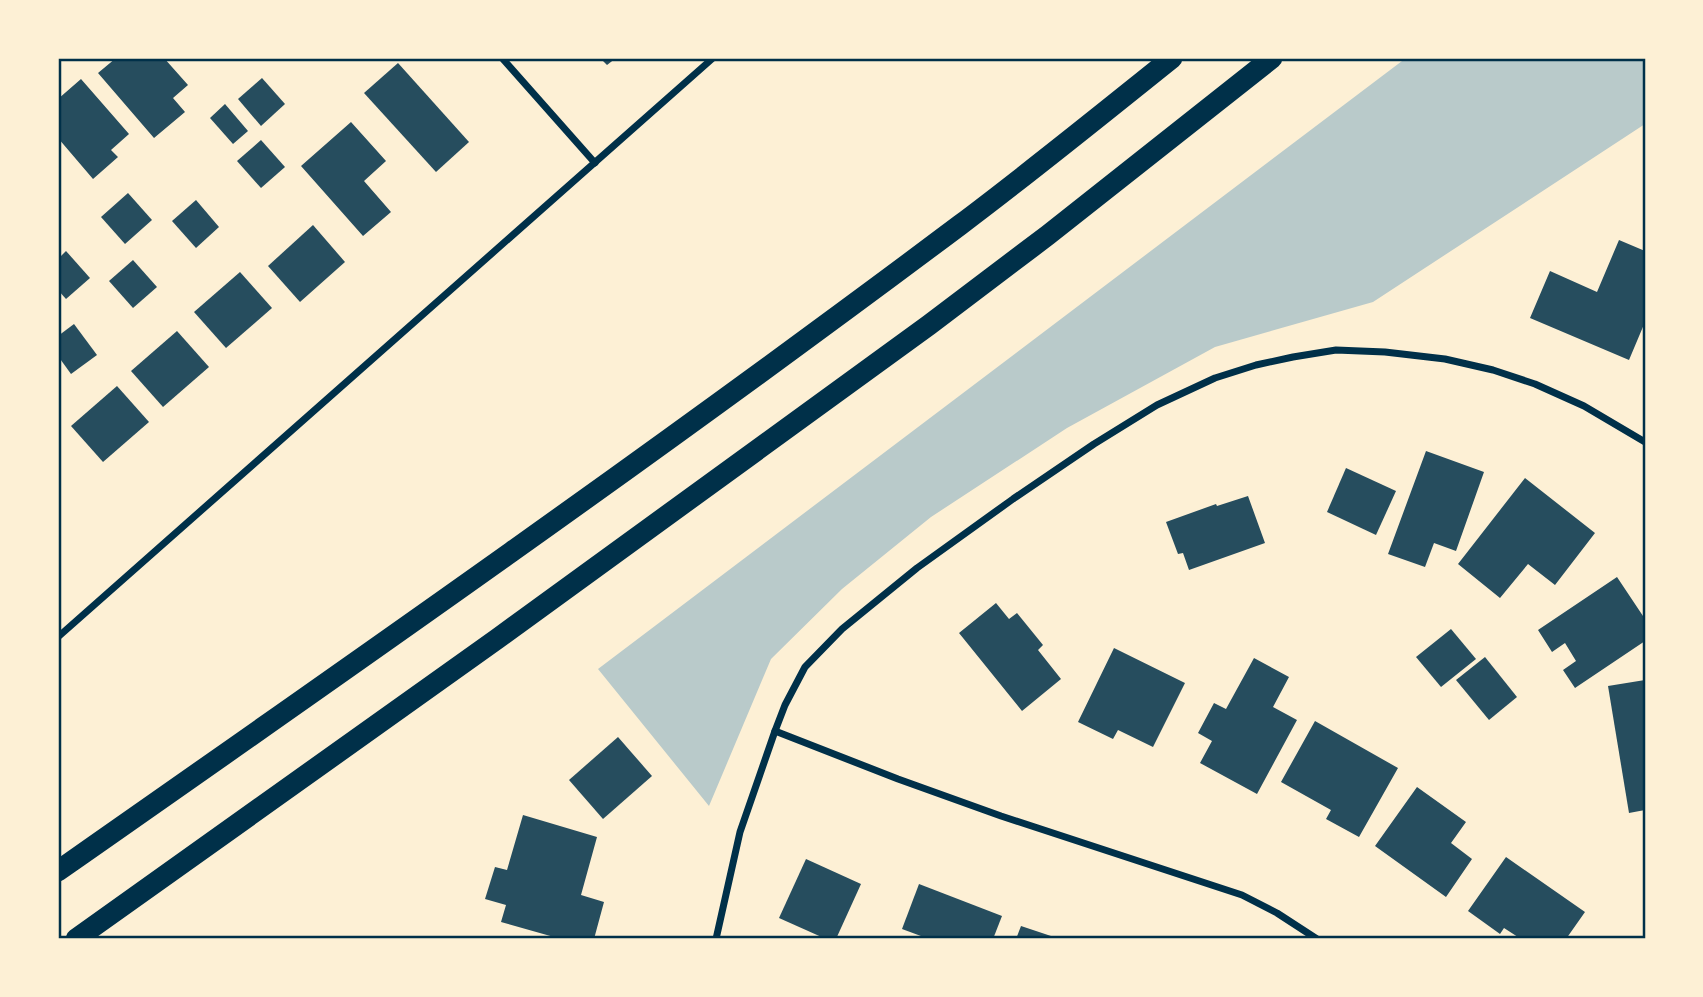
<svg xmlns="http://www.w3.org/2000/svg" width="1703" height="997" viewBox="0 0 1703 997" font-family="'Fira Sans',sans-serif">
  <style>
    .green { fill: #b9caca }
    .building { fill: #264d5e }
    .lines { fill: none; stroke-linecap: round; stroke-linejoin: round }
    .minor { stroke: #003049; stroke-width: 7 }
    .motorway { stroke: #003049; stroke-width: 21 }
    .neatline { fill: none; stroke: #003049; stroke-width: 2.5 }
  </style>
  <rect width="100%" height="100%" fill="#fdf0d5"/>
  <path class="green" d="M 1406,58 L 1645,58 L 1645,124 L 1373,302 L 1215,347 L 1067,428 L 931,517 L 842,589 L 771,659 L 709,806 L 598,669 Z"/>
  <g class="building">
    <path d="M 116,58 L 164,58 L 188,85 L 173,98 L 185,112 L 154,138 L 98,73 Z"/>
    <path d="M 600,58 L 616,58 L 607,65 Z"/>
    <path d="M 398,63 L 469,142 L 436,172 L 364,93 Z"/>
    <path d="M 262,78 L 285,104 L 261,126 L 238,99 Z"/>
    <path d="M 81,79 L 129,134 L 111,150 L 118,157 L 93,179 L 58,138 L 58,99 Z"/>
    <path d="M 225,104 L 248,131 L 233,144 L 210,118 Z"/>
    <path d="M 351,122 L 386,161 L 364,181 L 391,212 L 363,236 L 301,166 Z"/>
    <path d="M 261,140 L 285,167 L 261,188 L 237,161 Z"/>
    <path d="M 128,193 L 152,220 L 125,244 L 101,217 Z"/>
    <path d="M 196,200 L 219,227 L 196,248 L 172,221 Z"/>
    <path d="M 313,225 L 345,262 L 300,302 L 268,266 Z"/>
    <path d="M 1619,240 L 1645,251 L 1645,322 L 1629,360 L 1530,318 L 1550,271 L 1597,292 Z"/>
    <path d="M 66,251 L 90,278 L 66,299 L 58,290 L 58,259 Z"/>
    <path d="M 133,260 L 157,287 L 133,308 L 109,281 Z"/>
    <path d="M 240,272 L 272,308 L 226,348 L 194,312 Z"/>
    <path d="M 74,324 L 97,355 L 71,374 L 58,356 L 58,336 Z"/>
    <path d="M 177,331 L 209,367 L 163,407 L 131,371 Z"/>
    <path d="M 117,386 L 149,422 L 103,462 L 71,426 Z"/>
    <path d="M 1426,451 L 1484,472 L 1456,551 L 1434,543 L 1425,567 L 1388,554 Z"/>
    <path d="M 1346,468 L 1396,491 L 1376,535 L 1327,512 Z"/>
    <path d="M 1525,478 L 1595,533 L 1555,585 L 1528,564 L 1500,598 L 1458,564 Z"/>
    <path d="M 1248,496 L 1265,543 L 1189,570 L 1183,553 L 1178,554 L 1166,522 L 1216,504 L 1217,506 Z"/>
    <path d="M 1617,577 L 1645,619 L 1645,641 L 1575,688 L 1563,670 L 1576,661 L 1565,643 L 1552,652 L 1538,630 Z"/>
    <path d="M 996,603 L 1009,619 L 1017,613 L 1043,645 L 1038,650 L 1061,679 L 1022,711 L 959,633 Z"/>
    <path d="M 1451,629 L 1476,659 L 1441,687 L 1416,657 Z"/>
    <path d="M 1114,648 L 1185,683 L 1153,747 L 1118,730 L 1113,739 L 1078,722 Z"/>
    <path d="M 1485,657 L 1517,697 L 1489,720 L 1456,680 Z"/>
    <path d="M 1254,658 L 1289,677 L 1273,707 L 1297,720 L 1257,794 L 1200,763 L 1212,741 L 1198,733 L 1214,703 L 1226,709 Z"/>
    <path d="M 1645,680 L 1645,810 L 1629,813 L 1608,686 Z"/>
    <path d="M 1315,721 L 1398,768 L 1359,837 L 1326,819 L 1331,810 L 1281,782 Z"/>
    <path d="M 618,737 L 652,776 L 603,819 L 569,780 Z"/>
    <path d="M 1417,787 L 1466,822 L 1451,843 L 1472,859 L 1446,897 L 1375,846 Z"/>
    <path d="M 523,815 L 597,837 L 581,895 L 604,902 L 594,939 L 561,939 L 501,922 L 506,905 L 485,899 L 495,867 L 507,870 Z"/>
    <path d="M 1506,857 L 1585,912 L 1566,939 L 1521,939 L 1504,928 L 1500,934 L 1468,911 Z"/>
    <path d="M 806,859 L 861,884 L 836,939 L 826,939 L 779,918 Z"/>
    <path d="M 919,884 L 1002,916 L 993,939 L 929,939 L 902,929 Z"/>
    <path d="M 1021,926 L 1060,939 L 1016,939 Z"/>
  </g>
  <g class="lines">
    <g class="minor">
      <path d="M 502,58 L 595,163"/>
      <path d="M 58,637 L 713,58"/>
      <path d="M 775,731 L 898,779 L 1001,816 L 1242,895 L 1277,913 L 1317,939"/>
      <path d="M 716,939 L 740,832 L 775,731 L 785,705 L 805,667 L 842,629 L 917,568 L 1013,499 L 1094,444 L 1157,405 L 1215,378 L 1256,365 L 1293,357 L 1336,350 L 1385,352 L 1445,359 L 1493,370 L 1535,384 L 1584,406 L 1645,442"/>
    </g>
    <g class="motorway">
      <path d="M 58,871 C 361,659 664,447 960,225 C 1032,171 1102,114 1172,58"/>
      <path d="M 76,939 L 497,639 L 929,325 L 1048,235 L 1272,58"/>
    </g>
  </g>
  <rect width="1703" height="997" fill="none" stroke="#fdf0d5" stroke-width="119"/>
  <rect x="60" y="60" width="1584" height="877" class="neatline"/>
</svg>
